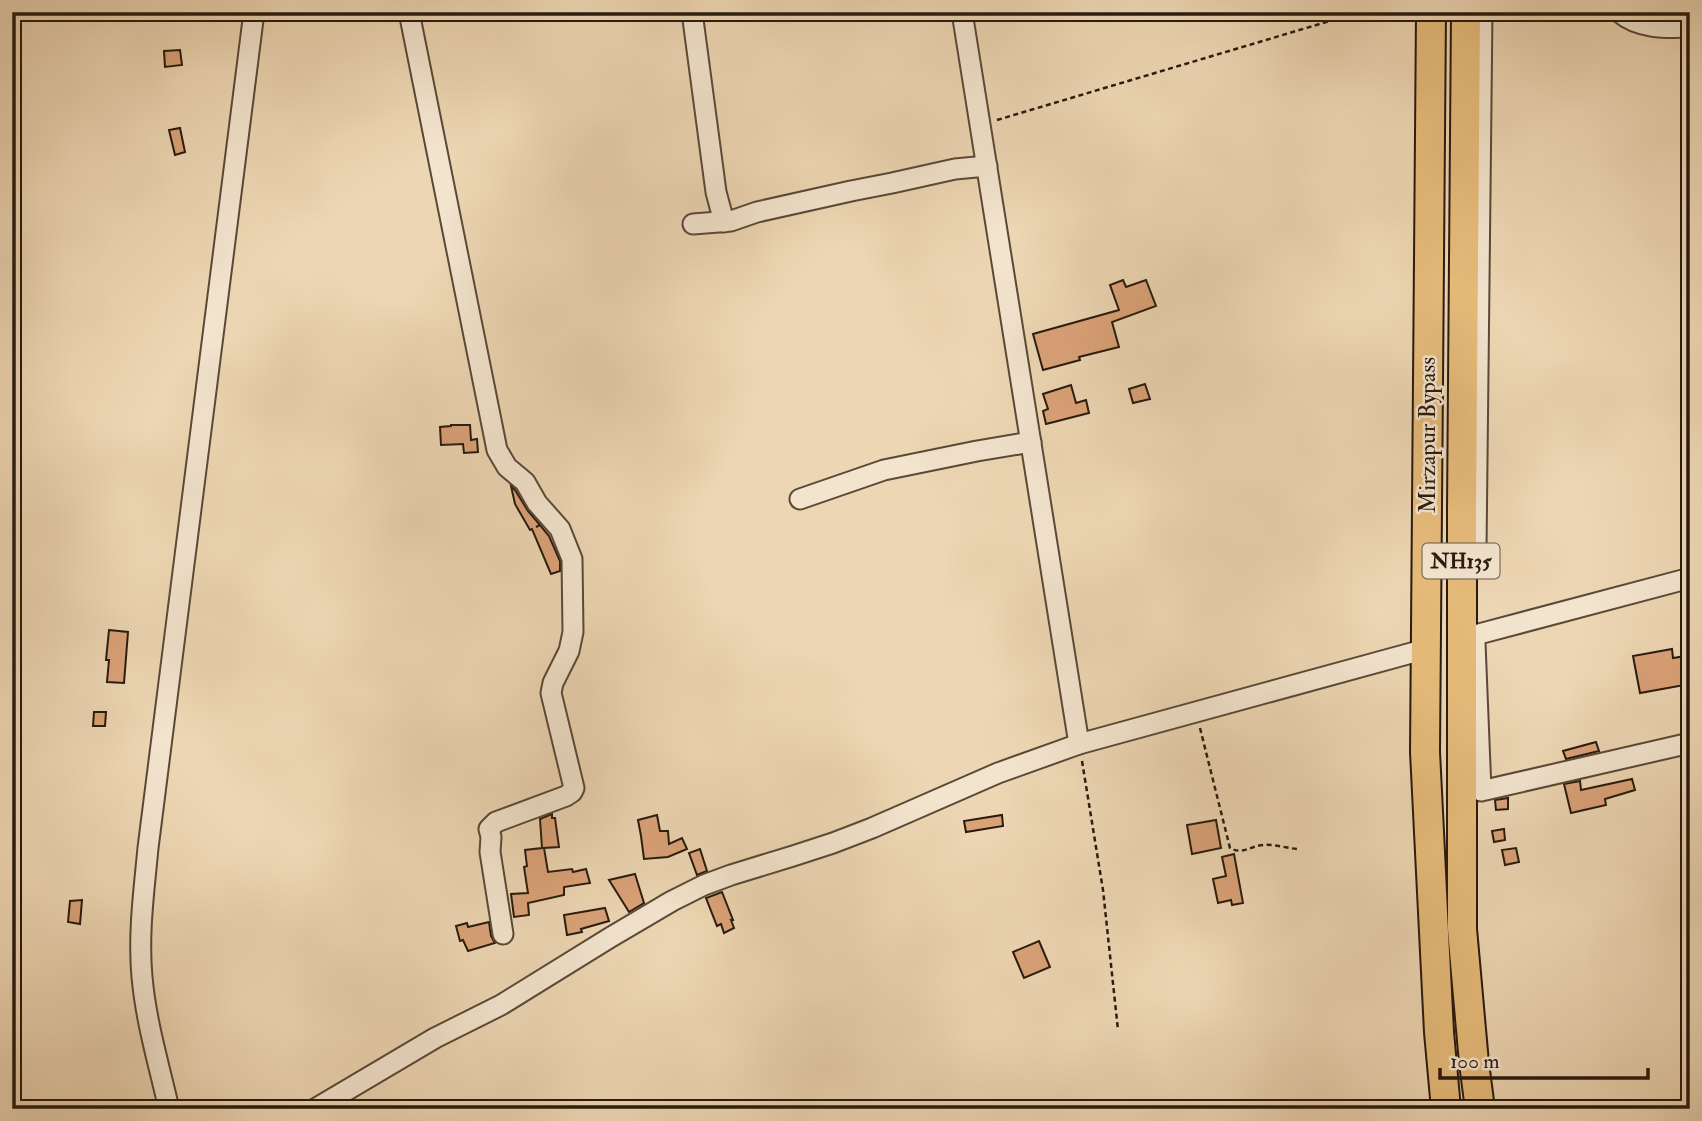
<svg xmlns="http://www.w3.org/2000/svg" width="1702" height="1121" viewBox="0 0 1702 1121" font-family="'IM FELL Double Pica',serif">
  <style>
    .building { fill: #dba278; stroke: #281a0e; stroke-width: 2 }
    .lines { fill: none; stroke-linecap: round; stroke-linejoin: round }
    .minor-casing { stroke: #594937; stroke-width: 23 }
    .highway-casing { stroke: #281a0e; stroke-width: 32 }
    .path { stroke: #281a0e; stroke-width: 2.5; stroke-dasharray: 5 3.5; stroke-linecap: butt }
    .minor { stroke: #f3e4ce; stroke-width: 19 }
    .highway { stroke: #e6bb7a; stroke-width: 28 }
    .labels { text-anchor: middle; stroke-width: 5; stroke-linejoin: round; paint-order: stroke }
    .shield { fill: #f3e4ce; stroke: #655748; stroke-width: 2 }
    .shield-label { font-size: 21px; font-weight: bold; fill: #281a0e }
    .street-label { font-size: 23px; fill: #281a0e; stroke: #f3e4ce }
  </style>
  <rect width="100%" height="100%" fill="#edd6b3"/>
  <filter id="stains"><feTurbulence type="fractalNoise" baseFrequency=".00286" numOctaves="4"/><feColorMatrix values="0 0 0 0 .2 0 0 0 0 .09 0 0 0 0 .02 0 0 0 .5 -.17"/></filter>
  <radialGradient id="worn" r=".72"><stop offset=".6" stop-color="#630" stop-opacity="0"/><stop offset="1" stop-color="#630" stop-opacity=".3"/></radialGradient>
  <g class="building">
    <path d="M 180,50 L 182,65 L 165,67 L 164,51 Z"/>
    <path d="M 180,128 L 185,152 L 175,155 L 169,130 Z"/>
    <path d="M 1123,280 L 1126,287 L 1146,280 L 1156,306 L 1112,322 L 1119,347 L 1079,357 L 1080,360 L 1043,370 L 1033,334 L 1119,310 L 1110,285 Z"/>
    <path d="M 1145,384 L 1150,399 L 1133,403 L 1129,389 Z"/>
    <path d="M 1071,385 L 1076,403 L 1086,400 L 1089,413 L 1046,424 L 1043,411 L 1048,409 L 1043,394 Z"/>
    <path d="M 451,425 L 470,425 L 471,440 L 477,439 L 478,452 L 464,453 L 463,444 L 441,445 L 440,427 L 451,426 Z"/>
    <path d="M 511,486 L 515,490 L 528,511 L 540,525 L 536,527 L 540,525 L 549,536 L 560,561 L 560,571 L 551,574 L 532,529 L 530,530 L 515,504 Z"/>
    <path d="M 109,630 L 128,632 L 124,683 L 107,682 L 109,660 L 106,660 Z"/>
    <path d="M 1672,649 L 1673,658 L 1686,656 L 1690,684 L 1640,693 L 1633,656 Z"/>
    <path d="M 94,712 L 106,712 L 105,726 L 93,726 Z"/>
    <path d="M 1596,742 L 1599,751 L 1566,759 L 1563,751 Z"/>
    <path d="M 1632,779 L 1635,790 L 1605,799 L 1606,805 L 1571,813 L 1564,784 L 1580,781 L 1581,790 Z"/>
    <path d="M 1508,798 L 1508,809 L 1496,810 L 1495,800 Z"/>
    <path d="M 552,814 L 552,818 L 555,818 L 559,847 L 544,848 L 548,872 L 572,869 L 573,872 L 586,869 L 590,883 L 564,887 L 564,895 L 528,903 L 529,915 L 514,917 L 511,894 L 528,893 L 524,867 L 527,866 L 525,850 L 542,848 L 540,819 Z"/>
    <path d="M 657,815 L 660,831 L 668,831 L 669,844 L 682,838 L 687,849 L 668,857 L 644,859 L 641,836 L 638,820 Z"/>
    <path d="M 1002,815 L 1003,826 L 966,832 L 964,821 Z"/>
    <path d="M 1216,820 L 1221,848 L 1192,854 L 1187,825 Z"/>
    <path d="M 1504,829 L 1505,840 L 1494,842 L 1492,831 Z"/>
    <path d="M 1516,848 L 1519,862 L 1505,865 L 1502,850 Z"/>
    <path d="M 700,849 L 707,871 L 697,875 L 689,853 Z"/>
    <path d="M 1234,854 L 1243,903 L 1232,905 L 1231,900 L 1218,903 L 1213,879 L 1226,876 L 1222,857 Z"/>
    <path d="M 635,874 L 644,903 L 629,912 L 609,880 Z"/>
    <path d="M 722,892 L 733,920 L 731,920 L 734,928 L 724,933 L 721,924 L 717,926 L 706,898 Z"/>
    <path d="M 82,900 L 80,924 L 68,922 L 70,901 Z"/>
    <path d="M 605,908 L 609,921 L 581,929 L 582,932 L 567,935 L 564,915 Z"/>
    <path d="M 489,922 L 491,936 L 495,943 L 468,951 L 463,940 L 460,941 L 456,926 L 467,923 L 468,927 Z"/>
    <path d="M 1039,941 L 1050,967 L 1024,978 L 1013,952 Z"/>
  </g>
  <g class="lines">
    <g class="minor-casing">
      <g id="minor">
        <path d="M 409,12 L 497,450 L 507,467 L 525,482 L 537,503 L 560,529 L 572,559 L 573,632 L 569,651 L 553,683 L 551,693 L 574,788 L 572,792 L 566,796 L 496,822 L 489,829 L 491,837 L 490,852 L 503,934"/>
        <path d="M 692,12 L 716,192 L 724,222"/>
        <path d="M 962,12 L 1079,744"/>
        <path d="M 1619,12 C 1638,29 1666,28 1690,27"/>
        <path d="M 693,224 L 731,221 L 757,212 L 851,191 L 892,183 L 955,169 L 987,166"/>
        <path d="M 800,499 L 884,470 L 977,451 L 1031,442"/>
        <path d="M 1476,550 L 1482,12"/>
        <path d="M 1475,635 L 1690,578"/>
        <path d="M 1475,643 L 1481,791 L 1690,743"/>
        <path d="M 169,1109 C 159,1065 146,1022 142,977 C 138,934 144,891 148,848 L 254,12"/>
        <path d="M 315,1109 L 435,1038 L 501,1005 L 611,937 L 672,901 L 704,885 L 731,875 L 793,856 L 833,843 L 872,828 L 998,773 L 1079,744 L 1426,649"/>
      </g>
    </g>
    <g class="highway-casing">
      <g id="highway">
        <path d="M 1431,12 L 1425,752 L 1439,1032 L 1446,1109"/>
        <path d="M 1466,12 L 1462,508 L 1462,929 L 1474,1063 L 1480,1109"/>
      </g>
    </g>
    <g class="path">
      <path d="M 997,120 L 1360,12"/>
      <path d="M 1200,728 L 1230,848 C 1243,855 1250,846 1263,845 C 1274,844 1286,848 1297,849"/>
      <path d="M 1082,761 L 1103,890 L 1118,1030"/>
    </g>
    <use href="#minor" class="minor"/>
    <use href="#highway" class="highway"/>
  </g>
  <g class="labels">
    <rect class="shield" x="1422.5" y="543.5" width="77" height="35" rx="5"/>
    <g class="shield-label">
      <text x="1461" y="568">NH135</text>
    </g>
    <g class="street-label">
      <text transform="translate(1427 435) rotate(-90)" y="8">Mirzapur Bypass</text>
    </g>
  </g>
  <rect width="1702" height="1121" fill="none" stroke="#edd6b3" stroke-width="42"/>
  <rect x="14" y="14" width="1674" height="1093" fill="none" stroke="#281a0e" stroke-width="3.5"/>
  <rect x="21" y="21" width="1660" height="1079" fill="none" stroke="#281a0e" stroke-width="2"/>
  <path d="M1440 1068v10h208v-10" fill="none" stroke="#281a0e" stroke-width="3.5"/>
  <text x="1450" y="1068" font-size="21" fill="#281a0e" stroke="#f3e4ce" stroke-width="5" paint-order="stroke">100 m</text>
  <rect width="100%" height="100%" filter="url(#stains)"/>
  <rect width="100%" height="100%" fill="url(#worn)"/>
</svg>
